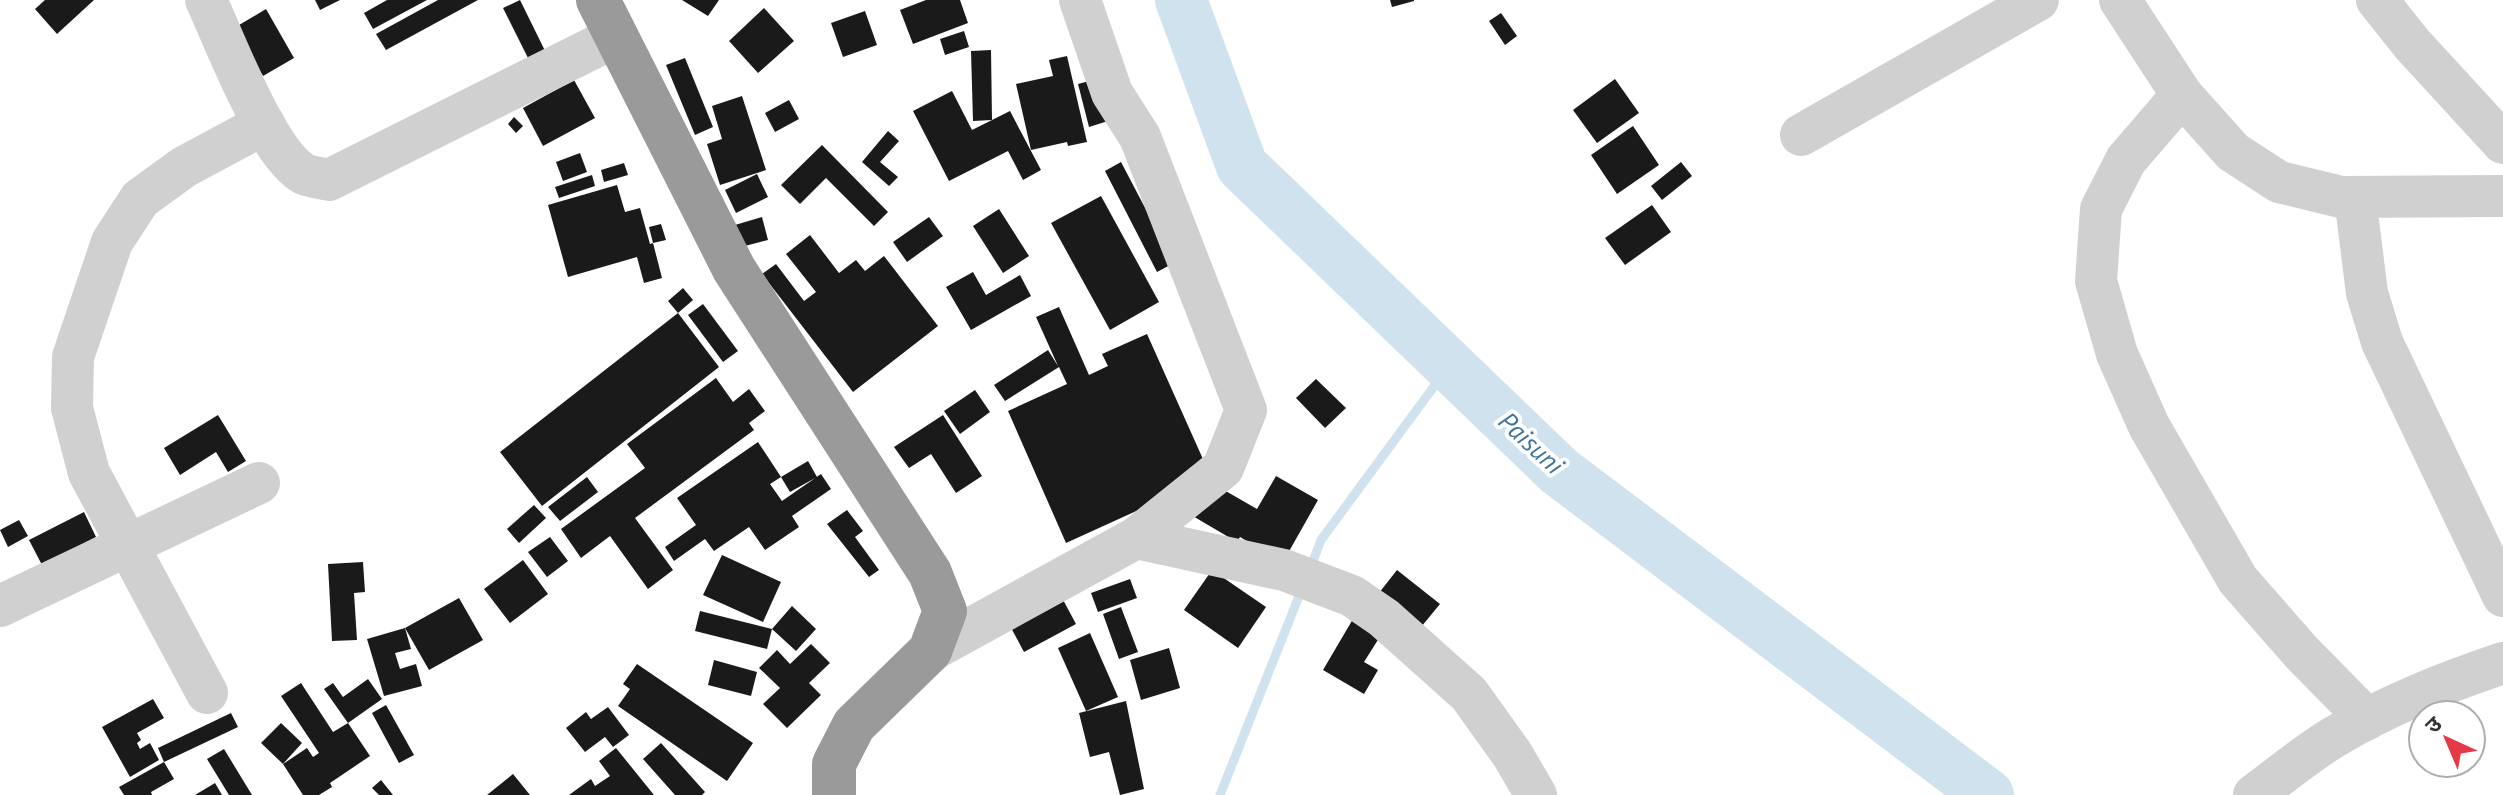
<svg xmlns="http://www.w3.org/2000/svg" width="2503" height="795" viewBox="0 0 2503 795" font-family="'PT Sans','Noto Sans Devanagari',sans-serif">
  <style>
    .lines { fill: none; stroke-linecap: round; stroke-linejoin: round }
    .stream { stroke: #cfe2ee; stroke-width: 9 }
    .river { stroke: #cfe2ee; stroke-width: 52 }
    .building { fill: #1a1a1a }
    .minor { stroke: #d0d0d0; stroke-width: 42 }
    .highway { stroke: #9a9a9a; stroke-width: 44 }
    .labels { text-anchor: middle; stroke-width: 8; stroke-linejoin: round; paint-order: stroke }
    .water-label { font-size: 26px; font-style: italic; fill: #3f7597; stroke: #fff }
  </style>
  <rect width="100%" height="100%" fill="#fff"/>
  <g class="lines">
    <g class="stream">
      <path d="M 1310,569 L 1321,540 L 1449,366"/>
      <path d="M 1220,795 L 1303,586"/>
    </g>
    <path class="river" d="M 1181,0 L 1242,166 L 1559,471 L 1988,795"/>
  </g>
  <g class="building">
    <path d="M 45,0 L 94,0 L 57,34 L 35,9 Z"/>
    <path d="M 315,0 L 340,0 L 320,10 Z"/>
    <path d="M 387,0 L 427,0 L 373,29 L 364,13 Z"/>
    <path d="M 438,0 L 478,0 L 386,50 L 376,34 Z"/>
    <path d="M 520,0 L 551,63 L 535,72 L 503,8 Z"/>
    <path d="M 682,0 L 719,0 L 708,16 Z"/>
    <path d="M 926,0 L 960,0 L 968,23 L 913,44 L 900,10 Z"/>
    <path d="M 1390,0 L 1414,0 L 1414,1 L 1392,7 Z"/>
    <path d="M 764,8 L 794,41 L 758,73 L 729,41 Z"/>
    <path d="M 266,9 L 294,58 L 263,76 L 234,28 Z"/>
    <path d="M 865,11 L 877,45 L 843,57 L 831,23 Z"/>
    <path d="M 1501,13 L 1517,36 L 1505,45 L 1489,21 Z"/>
    <path d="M 964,31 L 969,47 L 945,55 L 940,39 Z"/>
    <path d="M 991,50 L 992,120 L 973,121 L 971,51 Z"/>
    <path d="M 1067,56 L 1087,142 L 1068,146 L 1067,142 L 1031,150 L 1016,84 L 1053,76 L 1049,60 Z"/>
    <path d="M 685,58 L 713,127 L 695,135 L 666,65 Z"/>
    <path d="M 1097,79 L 1108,121 L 1089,127 L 1078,84 Z"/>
    <path d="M 1615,79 L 1639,113 L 1597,143 L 1573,110 Z"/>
    <path d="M 574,80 L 595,118 L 543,146 L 523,108 Z"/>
    <path d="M 952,91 L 972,130 L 1010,111 L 1041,170 L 1023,180 L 1008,151 L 949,181 L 913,111 Z"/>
    <path d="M 742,96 L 766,170 L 720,185 L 707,144 L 722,139 L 712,106 Z"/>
    <path d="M 789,100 L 799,119 L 775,132 L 765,113 Z"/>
    <path d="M 514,117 L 523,126 L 516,133 L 508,124 Z"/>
    <path d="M 1633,126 L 1659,165 L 1617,194 L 1591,155 Z"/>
    <path d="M 888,131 L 899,141 L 880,162 L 898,177 L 889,186 L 862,162 Z"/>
    <path d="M 822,145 L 888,212 L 874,226 L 826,178 L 800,204 L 781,185 Z"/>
    <path d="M 580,153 L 587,172 L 563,181 L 556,162 Z"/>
    <path d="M 1121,162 L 1174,263 L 1157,272 L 1105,171 Z"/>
    <path d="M 1681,162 L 1692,176 L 1662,200 L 1651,186 Z"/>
    <path d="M 624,163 L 628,175 L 604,182 L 601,170 Z"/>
    <path d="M 757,174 L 768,197 L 736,213 L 725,190 Z"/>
    <path d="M 592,175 L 595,186 L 559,198 L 555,187 Z"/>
    <path d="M 617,185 L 625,212 L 640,208 L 650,244 L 653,243 L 649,227 L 661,224 L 666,240 L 653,243 L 662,278 L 644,283 L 637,257 L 568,277 L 548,205 Z"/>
    <path d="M 1101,196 L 1159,302 L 1110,330 L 1051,223 Z"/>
    <path d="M 1652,205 L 1671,232 L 1625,265 L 1605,238 Z"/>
    <path d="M 999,209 L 1029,256 L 1003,273 L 973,226 Z"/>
    <path d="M 762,217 L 768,240 L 741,247 L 735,225 Z"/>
    <path d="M 929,217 L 943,236 L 907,262 L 893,242 Z"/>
    <path d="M 810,235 L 839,273 L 856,260 L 865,271 L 884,256 L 938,326 L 853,392 L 762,274 L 776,264 L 804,301 L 816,292 L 786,254 Z"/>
    <path d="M 973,272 L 986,295 L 1020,275 L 1031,296 L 971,330 L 946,287 Z"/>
    <path d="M 683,288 L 693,300 L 678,313 L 668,301 Z"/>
    <path d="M 703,304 L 738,351 L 723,362 L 688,315 Z"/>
    <path d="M 1059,307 L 1089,375 L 1108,366 L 1102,354 L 1147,334 L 1211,477 L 1066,543 L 1008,411 L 1067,384 L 1059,367 L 1005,401 L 994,385 L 1048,350 L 1058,366 L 1036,317 Z"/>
    <path d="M 678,313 L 719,367 L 542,506 L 500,452 Z"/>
    <path d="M 716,378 L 733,402 L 749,389 L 765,411 L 749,423 L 754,430 L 635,518 L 673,570 L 648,589 L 610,536 L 581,558 L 561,529 L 645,468 L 627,444 Z"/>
    <path d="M 1316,379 L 1346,408 L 1325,428 L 1296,398 Z"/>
    <path d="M 975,390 L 990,412 L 960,434 L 944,411 Z"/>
    <path d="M 218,415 L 246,461 L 228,472 L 216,452 L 180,475 L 164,448 Z"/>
    <path d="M 943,415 L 982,476 L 956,493 L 931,454 L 909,468 L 894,447 Z"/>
    <path d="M 758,442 L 781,477 L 808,461 L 817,477 L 790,492 L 781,477 L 770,484 L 782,501 L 821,474 L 831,489 L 792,516 L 799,527 L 765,550 L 749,527 L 714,551 L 705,539 L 674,561 L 665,547 L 696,525 L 677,498 Z"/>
    <path d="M 1276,476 L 1318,500 L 1283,562 L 1240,537 L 1237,542 L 1191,515 L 1210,482 L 1257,509 Z"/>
    <path d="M 587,477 L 598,492 L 560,521 L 548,507 Z"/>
    <path d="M 534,505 L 546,518 L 519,543 L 507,529 Z"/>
    <path d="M 847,510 L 863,531 L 855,537 L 879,570 L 869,577 L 827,524 Z"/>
    <path d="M 84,512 L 96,537 L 42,565 L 29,540 Z"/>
    <path d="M 19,520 L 28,536 L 8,547 L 0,530 Z"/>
    <path d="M 550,537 L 568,561 L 547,577 L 528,552 Z"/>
    <path d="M 722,555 L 781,582 L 763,622 L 703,595 Z"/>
    <path d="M 523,560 L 548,594 L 510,623 L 484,589 Z"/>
    <path d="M 363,562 L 365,592 L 354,593 L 357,640 L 332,641 L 328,564 Z"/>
    <path d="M 1212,570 L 1266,607 L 1238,648 L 1184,610 Z"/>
    <path d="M 1397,570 L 1440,604 L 1417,632 L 1375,598 Z"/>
    <path d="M 1130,579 L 1137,598 L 1098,612 L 1091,593 Z"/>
    <path d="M 1061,596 L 1076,624 L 1024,652 L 1009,624 Z"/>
    <path d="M 459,598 L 483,640 L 429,670 L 405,628 Z"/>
    <path d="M 792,606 L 816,629 L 796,651 L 772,629 Z"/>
    <path d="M 1121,607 L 1138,652 L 1119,659 L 1103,614 Z"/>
    <path d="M 700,611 L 772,629 L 767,649 L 695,631 Z"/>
    <path d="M 1353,619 L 1381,635 L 1364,662 L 1378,670 L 1364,694 L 1323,670 Z"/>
    <path d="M 405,628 L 411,649 L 395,653 L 400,669 L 416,664 L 422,686 L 384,696 L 367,639 Z"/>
    <path d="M 1090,633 L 1118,697 L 1086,711 L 1058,648 Z"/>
    <path d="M 811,644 L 830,663 L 809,683 L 821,695 L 787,728 L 763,704 L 780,688 L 759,668 L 777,650 L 790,664 Z"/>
    <path d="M 1169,648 L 1180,688 L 1141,700 L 1130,660 Z"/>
    <path d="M 714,660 L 757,672 L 751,696 L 708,685 Z"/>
    <path d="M 637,664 L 753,743 L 727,781 L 618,706 L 630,689 L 623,684 Z"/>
    <path d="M 368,679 L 382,699 L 348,723 L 324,689 L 333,683 L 343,697 Z"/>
    <path d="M 301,683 L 333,732 L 348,723 L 370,756 L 330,783 L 332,787 L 319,795 L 303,795 L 283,764 L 307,748 L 313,757 L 319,753 L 281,696 Z"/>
    <path d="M 153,699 L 164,718 L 137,733 L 141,740 L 137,743 L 140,749 L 150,743 L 159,760 L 130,777 L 102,727 Z"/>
    <path d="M 1126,701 L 1144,789 L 1120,795 L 1109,752 L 1090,757 L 1079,713 Z"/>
    <path d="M 386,705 L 414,755 L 399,763 L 372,713 Z"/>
    <path d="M 608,707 L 629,735 L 613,747 L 605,737 L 585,752 L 566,728 L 586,712 L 591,719 Z"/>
    <path d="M 231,713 L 238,727 L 164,762 L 174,779 L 151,792 L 152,795 L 124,795 L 119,787 L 164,762 L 158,748 Z"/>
    <path d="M 281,723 L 302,743 L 283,764 L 261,743 Z"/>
    <path d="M 661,743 L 705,792 L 702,795 L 675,795 L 643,759 Z"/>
    <path d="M 616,748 L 654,795 L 569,795 L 591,779 L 595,786 L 610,776 L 599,761 Z"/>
    <path d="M 224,749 L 252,795 L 229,795 L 207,759 Z"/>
    <path d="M 513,774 L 530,795 L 487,795 Z"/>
    <path d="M 381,780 L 393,795 L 379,795 L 372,788 Z"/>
    <path d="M 215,783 L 222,795 L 195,795 Z"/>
  </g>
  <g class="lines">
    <g class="minor">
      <path d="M 206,0 C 225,41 267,153 304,174 C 311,177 321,178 329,180 L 615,37"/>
      <path d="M 2120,0 L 2182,95 L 2233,152 L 2279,182 L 2341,197 L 2503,196"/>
      <path d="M 2377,0 L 2412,44 L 2503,143"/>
      <path d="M 2182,95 L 2126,160 L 2101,209 L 2096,281 L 2117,354 L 2149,426 L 2238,580 L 2302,653 L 2367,719"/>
      <path d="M 1801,135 L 2038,0"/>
      <path d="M 2355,197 L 2367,293 L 2382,342 L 2503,596"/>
      <path d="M 1136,538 L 1284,570 L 1352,596 L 1384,618 L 1469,694 L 1512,754 L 1536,795"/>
      <path d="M 0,606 L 259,483"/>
      <path d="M 930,651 L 1136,538 L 1223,468 L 1246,410 L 1140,137 L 1112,93 L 1080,0"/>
      <path d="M 207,693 L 89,473 L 72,408 L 73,357 L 112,242 L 140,199 L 184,167 L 264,124"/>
      <path d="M 2254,795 C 2280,776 2306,754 2334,737 C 2388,705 2444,683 2503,663"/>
    </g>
    <path class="highway" d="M 598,0 L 734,269 L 930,573 L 945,611 L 930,651 L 854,725 L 834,764 L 834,795"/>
  </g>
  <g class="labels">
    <g class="water-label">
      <text transform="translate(1531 443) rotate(43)" y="9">Paisuni</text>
    </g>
  </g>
  <g transform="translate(2447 739) rotate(316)"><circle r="38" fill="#ffffff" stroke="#adadad" stroke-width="2"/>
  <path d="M0-6L14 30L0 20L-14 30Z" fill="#e63946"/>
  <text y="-12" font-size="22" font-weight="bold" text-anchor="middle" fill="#333333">उ</text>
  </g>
</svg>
